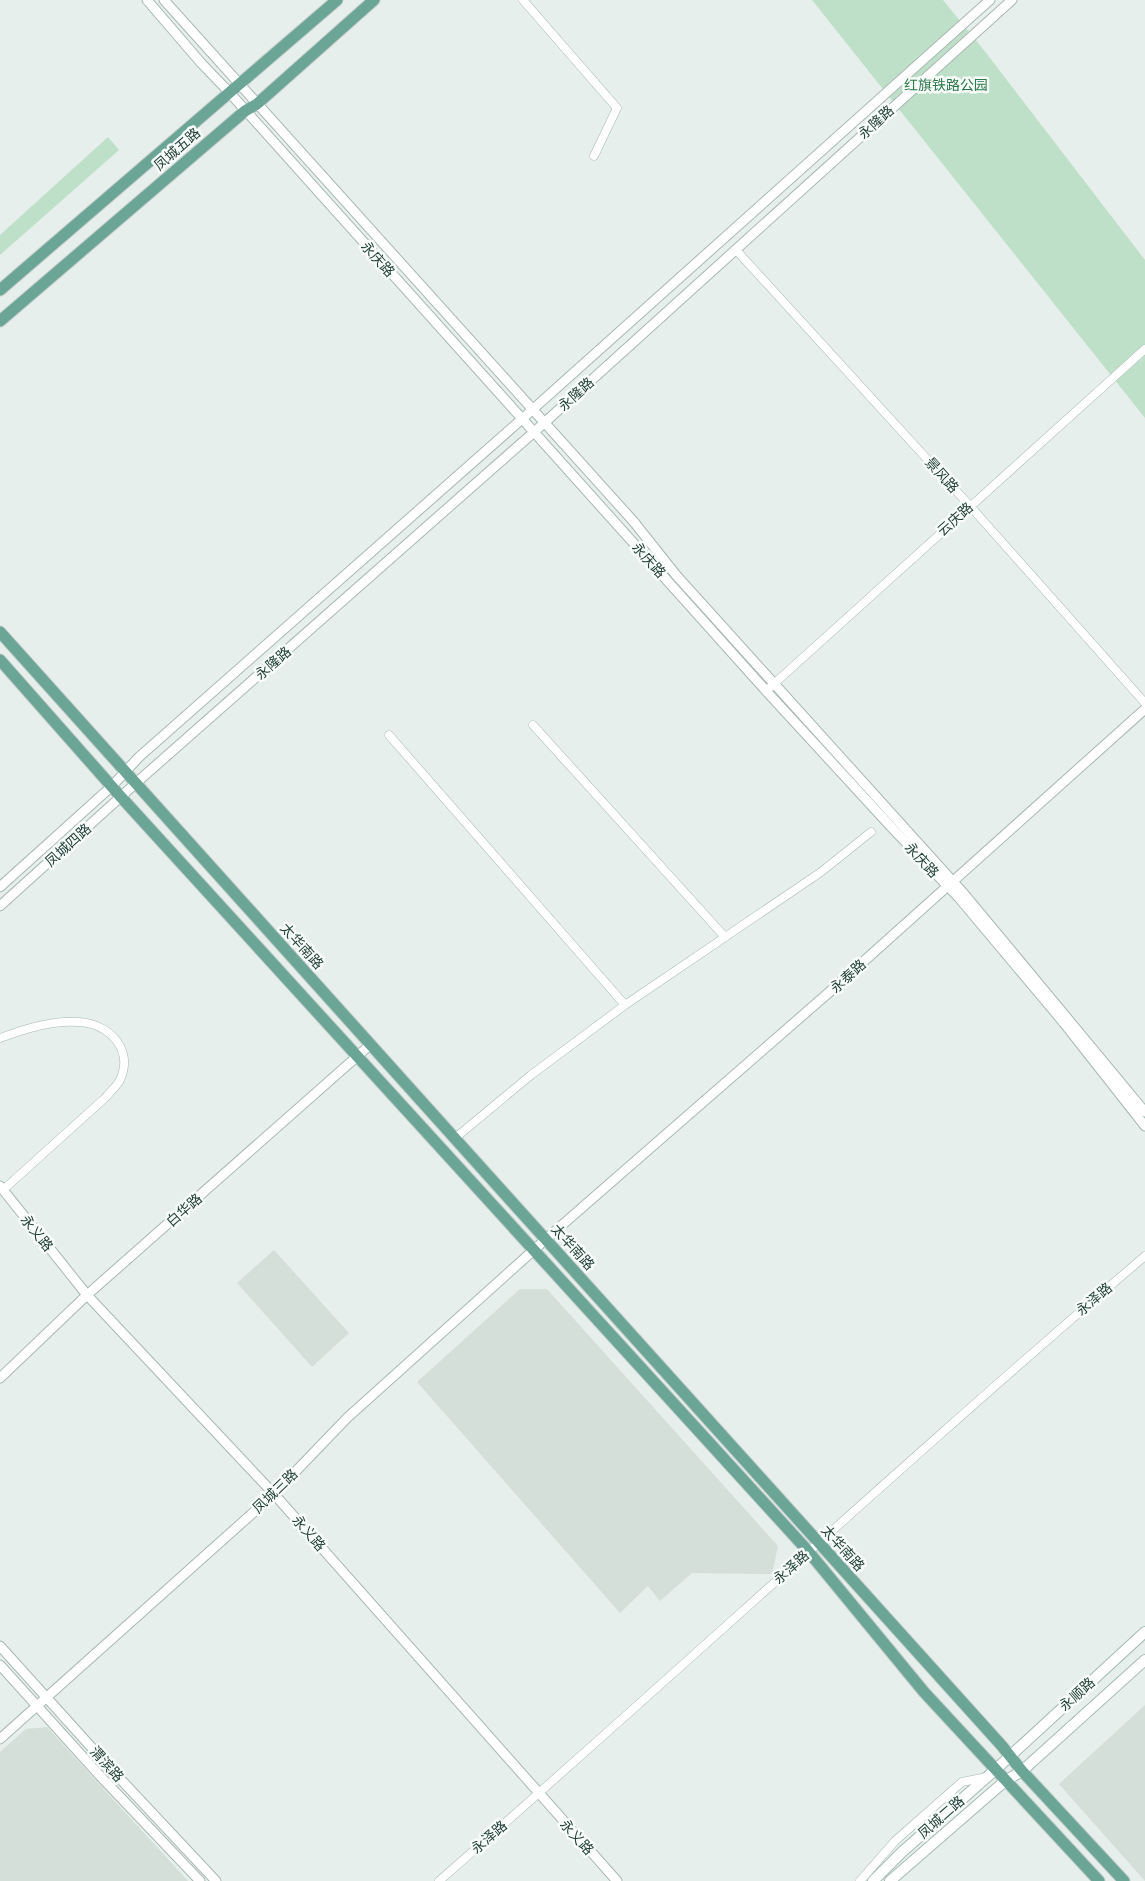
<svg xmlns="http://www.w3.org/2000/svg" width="1145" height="1881" viewBox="0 0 1145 1881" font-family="'Varela Round','Noto Sans SC',sans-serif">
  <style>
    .built { fill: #d4dfda }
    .green { fill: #bfe0c8 }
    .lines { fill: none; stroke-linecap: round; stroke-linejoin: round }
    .minor-casing { stroke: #a8b8b2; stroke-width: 9 }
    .tertiary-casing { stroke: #a8b8b2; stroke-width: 11 }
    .secondary-casing { stroke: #a4bbb3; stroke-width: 12 }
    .primary-casing { stroke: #c2cac8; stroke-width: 13 }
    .minor { stroke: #fff; stroke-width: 8 }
    .tertiary { stroke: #fff; stroke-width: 9 }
    .secondary { stroke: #fff; stroke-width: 10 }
    .primary { stroke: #6aa596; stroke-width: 11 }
    .labels { text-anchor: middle; stroke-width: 5; stroke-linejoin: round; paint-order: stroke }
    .park-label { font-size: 14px; fill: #2d7a4b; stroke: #f7fbf9 }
    .street-label { font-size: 14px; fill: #24423a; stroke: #f7fbf9 }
  </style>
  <rect width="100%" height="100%" fill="#e6efeb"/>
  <g class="built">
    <path d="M 274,1250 L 349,1333 L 312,1367 L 237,1283 Z"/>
    <path d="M 520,1289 L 547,1289 L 778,1546 L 772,1574 L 692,1573 L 660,1601 L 648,1586 L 620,1613 L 417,1382 Z"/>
    <path d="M 1145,1705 L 1145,1881 L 1059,1784 Z"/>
    <path d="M 47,1727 L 188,1881 L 0,1881 L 0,1752 L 26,1729 Z"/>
  </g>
  <g class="green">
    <path d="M 812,0 L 943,0 L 983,49 L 1145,260 L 1145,418 Z"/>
    <path d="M 108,137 L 119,150 L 0,255 L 0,235 Z"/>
  </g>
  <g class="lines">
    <g class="minor-casing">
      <g id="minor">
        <path d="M 523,0 L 617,108 L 594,156"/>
        <path d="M 736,250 L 970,506 L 1145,703"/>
        <path d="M 766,691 L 1145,349"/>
        <path d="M 533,725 L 725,937"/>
        <path d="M 389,735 L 625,1005"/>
        <path d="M 0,1038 C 25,1029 52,1020 79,1022 C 110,1024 134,1050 120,1080 C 117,1086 110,1092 105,1098 L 3,1190"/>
        <path d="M 454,1139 L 531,1075 L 625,1005 L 821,872 L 871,832"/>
        <path d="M 439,1881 C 676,1674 906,1460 1145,1256"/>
        <path d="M 860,1881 L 895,1841 L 962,1782 L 987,1777"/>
      </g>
    </g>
    <g class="tertiary-casing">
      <g id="tertiary">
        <path d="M 147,0 L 202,64 L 229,92 L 768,693 L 894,830 L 960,899 L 1064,1023 L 1145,1126"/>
        <path d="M 164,0 L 634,522 L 676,575 L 965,895 L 1145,1112"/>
        <path d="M 0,887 L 112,786 L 139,757 L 522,419 L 990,0"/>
        <path d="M 0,906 L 136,783 L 534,432 L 1012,0"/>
        <path d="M 0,1186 L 87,1295 L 274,1494 L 617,1881"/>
        <path d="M 0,1378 L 87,1295 L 370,1045"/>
        <path d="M 0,1646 L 111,1769 L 216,1881"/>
        <path d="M 0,1665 L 102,1778 L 200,1881"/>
        <path d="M 0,1739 L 274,1494 L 347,1418 L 546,1239 L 834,988 L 1145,709"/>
      </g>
    </g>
    <g class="secondary-casing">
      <g id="secondary">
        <path d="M 873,1881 L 902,1852 L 995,1770 L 1145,1632"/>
        <path d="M 890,1881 L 1005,1781 L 1022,1771 L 1145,1660"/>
      </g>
    </g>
    <g class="primary-casing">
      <g id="primary">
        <path d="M 0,290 L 337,0"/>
        <path d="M 0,321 L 245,111 L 257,104 L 374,0"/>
        <path d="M 0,632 C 334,1003 667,1376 1002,1746 L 1022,1771 L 1124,1881"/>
        <path d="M 0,660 L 121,797 L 808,1551 L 924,1692 L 1099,1881"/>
      </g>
    </g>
    <use href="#minor" class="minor"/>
    <use href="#tertiary" class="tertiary"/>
    <use href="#secondary" class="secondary"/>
    <use href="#primary" class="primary"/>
  </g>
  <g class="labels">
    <g class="park-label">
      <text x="946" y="90">红旗铁路公园</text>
    </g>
    <g class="street-label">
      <text transform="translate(876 122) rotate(-42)" y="5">永隆路</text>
      <text transform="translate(177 149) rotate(-41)" y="5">凤城五路</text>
      <text transform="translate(378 259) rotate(48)" y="5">永庆路</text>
      <text transform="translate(576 394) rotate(-42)" y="5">永隆路</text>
      <text transform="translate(942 475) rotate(48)" y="5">景风路</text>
      <text transform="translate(955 519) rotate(-42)" y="5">云庆路</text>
      <text transform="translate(649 560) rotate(48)" y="5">永庆路</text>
      <text transform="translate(273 663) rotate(-41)" y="5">永隆路</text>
      <text transform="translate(68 845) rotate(-42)" y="5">凤城四路</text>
      <text transform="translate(922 860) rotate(47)" y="5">永庆路</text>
      <text transform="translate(302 946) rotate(48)" y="5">太华南路</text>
      <text transform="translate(848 976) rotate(-42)" y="5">永泰路</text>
      <text transform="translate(184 1210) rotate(-41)" y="5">白华路</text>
      <text transform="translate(37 1233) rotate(51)" y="5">永义路</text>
      <text transform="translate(573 1247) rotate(48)" y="5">太华南路</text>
      <text transform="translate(1094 1299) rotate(-40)" y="5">永泽路</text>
      <text transform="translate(275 1491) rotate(-44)" y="5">凤城三路</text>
      <text transform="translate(309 1533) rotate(49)" y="5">永义路</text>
      <text transform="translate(843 1548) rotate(48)" y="5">太华南路</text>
      <text transform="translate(791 1567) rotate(-42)" y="5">永泽路</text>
      <text transform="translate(1077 1694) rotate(-42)" y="5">永顺路</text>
      <text transform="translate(107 1764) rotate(48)" y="5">渭滨路</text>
      <text transform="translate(941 1817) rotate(-41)" y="5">凤城二路</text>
      <text transform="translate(489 1837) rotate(-41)" y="5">永泽路</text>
      <text transform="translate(577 1837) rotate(48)" y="5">永义路</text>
    </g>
  </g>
</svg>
